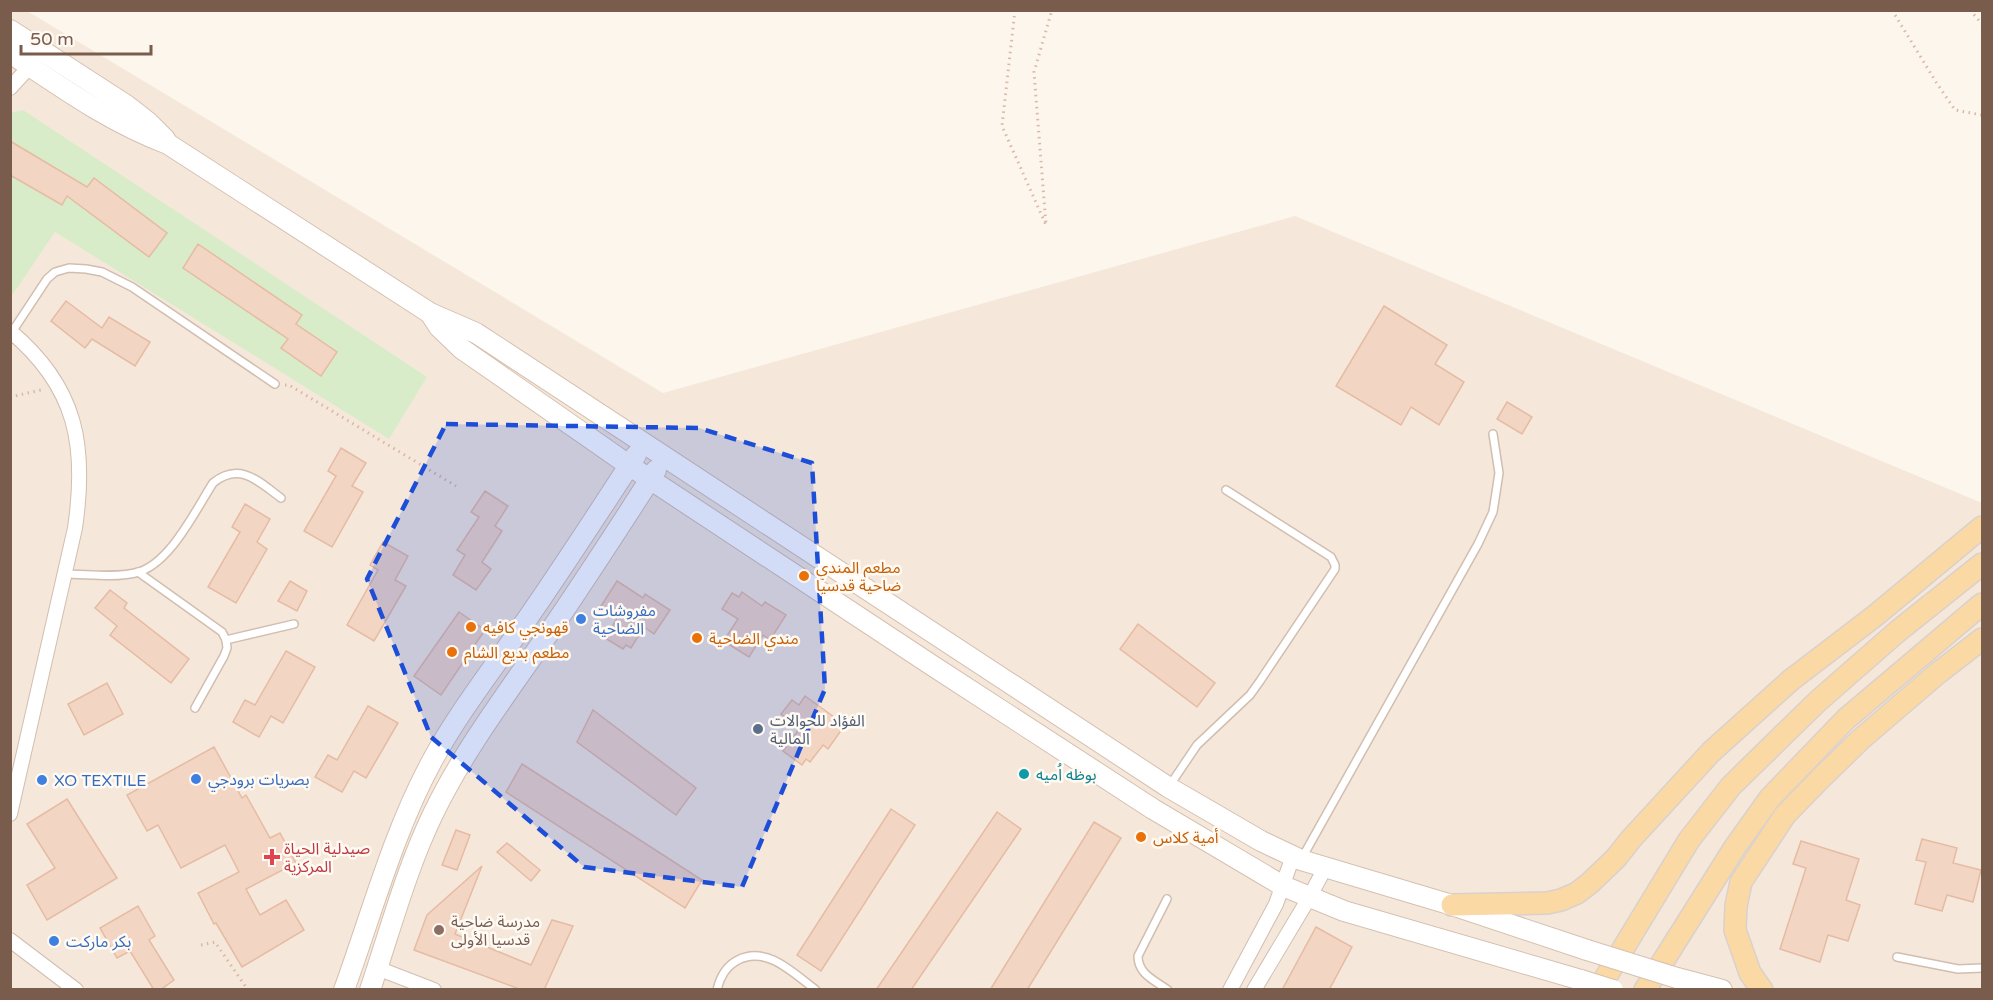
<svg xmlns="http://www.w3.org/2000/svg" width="1993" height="1000" viewBox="0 0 1993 1000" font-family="'Varela Round','Noto Sans Arabic',sans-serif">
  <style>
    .residential { fill: #f5e8da }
    .green { fill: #d8ecc9 }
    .building { fill: #f3d5c3; stroke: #e6bba3; stroke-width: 1.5 }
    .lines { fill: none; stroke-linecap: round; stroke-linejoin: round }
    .lane-casing { stroke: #d1beb0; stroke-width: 10 }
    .street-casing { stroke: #d1beb0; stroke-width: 16 }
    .secondary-casing { stroke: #d6c0b0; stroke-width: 22 }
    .primary-casing { stroke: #dad1cd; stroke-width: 24 }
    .path { stroke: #d9b8a5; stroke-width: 3; stroke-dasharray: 1.5 4.5; stroke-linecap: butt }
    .lane { stroke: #fff; stroke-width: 7 }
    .street { stroke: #fff; stroke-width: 14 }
    .secondary { stroke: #fff; stroke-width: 20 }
    .primary { stroke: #fbd9a5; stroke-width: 21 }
    .secondary-bridge-casing { stroke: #d6c0b0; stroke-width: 22; stroke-linecap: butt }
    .secondary-bridge { stroke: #fff; stroke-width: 20 }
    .marked { fill: #1d4ed8; fill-opacity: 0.2; stroke: #1d4ed8; stroke-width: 4.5; stroke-dasharray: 12 8; stroke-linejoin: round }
    .food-dot { fill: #e8710a; stroke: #fffaf3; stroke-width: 2 }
    .shop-dot { fill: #3f7fe0; stroke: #fffaf3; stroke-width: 2 }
    .service-dot { fill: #5c6f8a; stroke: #fffaf3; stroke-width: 2 }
    .culture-dot { fill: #0f9aa8; stroke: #fffaf3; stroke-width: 2 }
    .health-dot { fill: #e0444e; stroke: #fffaf3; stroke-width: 2 }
    .education-dot { fill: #8d6e63; stroke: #fffaf3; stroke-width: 2 }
    .labels { text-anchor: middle; stroke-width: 5; stroke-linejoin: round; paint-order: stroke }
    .food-label { font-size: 16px; fill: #c56008; stroke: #fffaf3; text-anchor: start }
    .shop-label { font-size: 16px; fill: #366cbe; stroke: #fffaf3; text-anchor: start }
    .service-label { font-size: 16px; fill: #4e5e75; stroke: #fffaf3; text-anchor: start }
    .culture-label { font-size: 16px; fill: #0d838f; stroke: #fffaf3; text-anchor: start }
    .health-label { font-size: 16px; fill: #be3a42; stroke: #fffaf3; text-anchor: start }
    .education-label { font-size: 16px; fill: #785e54; stroke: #fffaf3; text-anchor: start }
  </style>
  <rect width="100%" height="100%" fill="#fdf6ec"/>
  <path class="residential" d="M 10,11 L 27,11 L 663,393 L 1295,216 L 1982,503 L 1982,989 L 11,989 Z"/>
  <path class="green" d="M 23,110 L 427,377 L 389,439 L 55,232 L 11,297 L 11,113 Z"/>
  <g class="building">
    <path d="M 10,141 L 87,187 L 94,178 L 167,233 L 149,257 L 67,196 L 62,205 L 10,175 Z"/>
    <path d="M 198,244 L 302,315 L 296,324 L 337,352 L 321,376 L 281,348 L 288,339 L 183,268 Z"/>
    <path d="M 66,301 L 102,328 L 109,317 L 150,342 L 135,366 L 92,339 L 85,348 L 51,321 Z"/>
    <path d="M 1384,306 L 1447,345 L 1435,364 L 1464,382 L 1439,425 L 1411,407 L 1401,425 L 1336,386 Z"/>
    <path d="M 1507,402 L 1532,417 L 1522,434 L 1497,419 Z"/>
    <path d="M 341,448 L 366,463 L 352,486 L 363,492 L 332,547 L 304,531 L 336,476 L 328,471 Z"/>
    <path d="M 485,491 L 508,506 L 495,526 L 502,531 L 482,562 L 491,569 L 476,590 L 453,575 L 465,555 L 457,550 L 479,517 L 471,512 Z"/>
    <path d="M 245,504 L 270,519 L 257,542 L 267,549 L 236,603 L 208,587 L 240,532 L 232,527 Z"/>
    <path d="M 383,542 L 408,556 L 395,580 L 406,586 L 374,641 L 347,625 L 378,570 L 370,565 Z"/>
    <path d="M 290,581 L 307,591 L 297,611 L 278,601 Z"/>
    <path d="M 617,581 L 643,598 L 645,594 L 670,610 L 654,634 L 644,627 L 631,648 L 626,645 L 623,649 L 605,638 L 618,617 L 601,606 Z"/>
    <path d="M 110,590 L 127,603 L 124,608 L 189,659 L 171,683 L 110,635 L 117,626 L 95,608 Z"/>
    <path d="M 742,592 L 762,606 L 765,602 L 786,615 L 770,640 L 763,635 L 749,657 L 728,644 L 730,640 L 726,637 L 738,619 L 722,609 L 732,593 L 739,597 Z"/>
    <path d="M 459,612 L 485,630 L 441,695 L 414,676 Z"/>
    <path d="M 1138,624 L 1215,683 L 1197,707 L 1120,649 Z"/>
    <path d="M 286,651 L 315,667 L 283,723 L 271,716 L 259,737 L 233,722 L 245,700 L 255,705 Z"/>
    <path d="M 107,683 L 123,714 L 84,735 L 68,704 Z"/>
    <path d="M 805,696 L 845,725 L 828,749 L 823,745 L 810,762 L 806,759 L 802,765 L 783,751 L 800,728 L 781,714 L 792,700 L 799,705 Z"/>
    <path d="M 368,706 L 398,723 L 366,778 L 354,771 L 342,792 L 315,777 L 328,755 L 337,760 Z"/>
    <path d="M 593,710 L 696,788 L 676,815 L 577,742 Z"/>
    <path d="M 214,747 L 242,798 L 246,795 L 270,838 L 280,833 L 296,863 L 246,889 L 260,915 L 286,900 L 304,930 L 242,967 L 216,923 L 214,924 L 198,893 L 239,872 L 225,845 L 181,868 L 158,825 L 147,831 L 127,795 Z"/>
    <path d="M 522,764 L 702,880 L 685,908 L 506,792 Z"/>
    <path d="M 67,799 L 117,878 L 47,920 L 27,885 L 55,868 L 27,824 Z"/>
    <path d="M 891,809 L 915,825 L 821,971 L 797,955 Z"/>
    <path d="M 997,812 L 1021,829 L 911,990 L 876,990 Z"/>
    <path d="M 1094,822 L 1121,838 L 1027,990 L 990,990 Z"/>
    <path d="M 456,830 L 470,835 L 457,870 L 442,865 Z"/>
    <path d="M 1922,839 L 1957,848 L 1953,863 L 1981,870 L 1973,902 L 1947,895 L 1942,911 L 1915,904 L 1926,862 L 1916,860 Z"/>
    <path d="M 1801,841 L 1859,859 L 1846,900 L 1860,905 L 1848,941 L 1828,935 L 1820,962 L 1780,949 L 1806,868 L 1793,864 Z"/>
    <path d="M 507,843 L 540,870 L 531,881 L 497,852 Z"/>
    <path d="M 482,866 L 455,934 L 531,965 L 552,920 L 573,926 L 544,990 L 522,990 L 414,950 L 427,915 Z"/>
    <path d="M 138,906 L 155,936 L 149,940 L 174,980 L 160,990 L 154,990 L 130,951 L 117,958 L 100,928 Z"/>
    <path d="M 1316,927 L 1352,947 L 1329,990 L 1282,990 Z"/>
  </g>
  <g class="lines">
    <g class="lane-casing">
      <g id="lane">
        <path d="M 12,332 L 47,279 L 55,272 L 69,268 L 86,269 L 102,272 L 132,287 L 275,384"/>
        <path d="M 138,572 L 222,632 L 226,640 L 227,648 L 224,656 L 195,708"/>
        <path d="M 64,574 C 87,574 113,578 135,573 C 169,566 195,511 213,483 C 240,461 259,482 281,498"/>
        <path d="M 226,640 L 294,624"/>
        <path d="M 1170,785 L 1197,745 L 1250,695 L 1260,681 L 1335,569 L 1335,565 L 1331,557 L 1226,490"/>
        <path d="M 1302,858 L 1478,544 L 1493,512 L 1499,473 L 1493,434"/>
        <path d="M 1167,899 L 1138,956 C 1138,974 1154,980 1168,990"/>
        <path d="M 1897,957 L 1958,969 L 1982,968"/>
        <path d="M 717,990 C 720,977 726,966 738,960 C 767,945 794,974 816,990"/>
      </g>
    </g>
    <g class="street-casing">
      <g id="street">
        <path d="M 10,88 L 34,62"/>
        <path d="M 10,331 C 77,387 87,446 75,528 L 10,814"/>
        <path d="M 10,940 L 76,990"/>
        <path d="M 377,968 L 434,990"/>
        <path d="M 1230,990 L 1276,904 L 1293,856"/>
        <path d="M 1254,990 L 1309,898 L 1325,868"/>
      </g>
    </g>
    <g class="secondary-casing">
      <g id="secondary">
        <path d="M 10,30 L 126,105 L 149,123 L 165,139"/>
        <path d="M 10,53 C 61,87 111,123 168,144 L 430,313 L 476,333 L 1168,787 L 1261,841 L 1301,860 L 1452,905 L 1587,950"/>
        <path d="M 430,313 L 439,327 L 462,349 L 630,466 L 933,666 L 1153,809 L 1283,886 L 1344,911 L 1581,980"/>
        <path d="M 1677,978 L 1722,990"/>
        <path d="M 344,990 C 372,913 393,833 432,761 C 458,713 492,670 523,625 C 562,569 599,512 636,455"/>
        <path d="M 370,990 C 390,931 406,870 433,814 C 464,750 506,695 546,637 C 584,582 620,526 656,470"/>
      </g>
    </g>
    <g class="primary-casing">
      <g id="primary">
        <path d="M 1452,905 L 1547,903 L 1561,900 L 1577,893 L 1590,883 L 1616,858 L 1631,839 L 1711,752 L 1791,680 L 1876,615 L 1982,527"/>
        <path d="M 1598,990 L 1689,840 L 1731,786 L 1818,701 L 1898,631 L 1982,564"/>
        <path d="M 1645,990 L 1735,847 L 1770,798 L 1846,719 L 1982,604"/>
        <path d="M 1762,990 L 1750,973 L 1735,930 L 1736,906 L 1741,882 L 1785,815 L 1820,779 L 1861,739 L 1938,673 L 1982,639"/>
      </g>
    </g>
    <g class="path">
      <path d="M 1015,10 L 1002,126 L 1046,225 L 1034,72 L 1052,10"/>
      <path d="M 1892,10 L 1936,82 L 1955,110 L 1982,115"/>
      <path d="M 1970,10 L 1982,24"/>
      <path d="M 285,385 L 289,385 L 456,486"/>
      <path d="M 10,397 L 41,390"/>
      <path d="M 201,945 L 215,942 L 248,990"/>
    </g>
    <use href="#lane" class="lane"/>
    <use href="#street" class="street"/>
    <use href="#secondary" class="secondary"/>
    <use href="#primary" class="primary"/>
    <g class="secondary-bridge-casing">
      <g id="secondary-bridge">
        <path d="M 1587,950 L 1677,978"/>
        <path d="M 1581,980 L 1613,990"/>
      </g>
    </g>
    <use href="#secondary-bridge" class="secondary-bridge"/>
  </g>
  <path class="marked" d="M 446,424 L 699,428 L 812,463 L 825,689 L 742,887 L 584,867 L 431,737 L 367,579 Z"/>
  <g class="food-dot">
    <circle cx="804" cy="576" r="6"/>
    <circle cx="471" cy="627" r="6"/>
    <circle cx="697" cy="638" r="6"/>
    <circle cx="452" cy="652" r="6"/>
    <circle cx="1141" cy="837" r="6"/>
  </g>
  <g class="shop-dot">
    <circle cx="581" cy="619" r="6"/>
    <circle cx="196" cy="779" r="6"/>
    <circle cx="42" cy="780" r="6"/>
    <circle cx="54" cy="941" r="6"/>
  </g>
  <circle class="service-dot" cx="758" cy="729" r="6"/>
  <circle class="culture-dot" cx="1024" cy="774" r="6"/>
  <path class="health-dot" d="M269 848h6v6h6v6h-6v6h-6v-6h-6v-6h6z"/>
  <circle class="education-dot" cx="439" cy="930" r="6"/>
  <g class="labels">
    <g class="food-label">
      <text x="816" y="573">مطعم المندي<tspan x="816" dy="18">ضاحية قدسيا</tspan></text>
      <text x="483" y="633">قهونجي كافيه</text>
      <text x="709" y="644">مندي الضاحية</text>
      <text x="464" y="658">مطعم بديع الشام</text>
      <text x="1153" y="843">أمية كلاس</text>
    </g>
    <g class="shop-label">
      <text x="593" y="616">مفروشات<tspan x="593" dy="18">الضاحية</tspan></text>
      <text x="208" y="785">بصريات برودجي</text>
      <text x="54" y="786">XO TEXTILE</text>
      <text x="66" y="947">بكر ماركت</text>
    </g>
    <g class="service-label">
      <text x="770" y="726">الفؤاد للحوالات<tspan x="770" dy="18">المالية</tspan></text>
    </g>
    <g class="culture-label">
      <text x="1036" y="780">بوظه اُميه</text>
    </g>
    <g class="health-label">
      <text x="284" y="854">صيدلية الحياة<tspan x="284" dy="18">المركزية</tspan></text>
    </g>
    <g class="education-label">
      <text x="451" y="927">مدرسة ضاحية<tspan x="451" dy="18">قدسيا الأولى</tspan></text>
    </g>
  </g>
  <rect width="1993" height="1000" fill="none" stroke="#7a5c4d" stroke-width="24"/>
  <path d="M21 45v9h130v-9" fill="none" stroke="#7a5c4d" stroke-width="3"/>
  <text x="30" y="45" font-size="18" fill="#7a5c4d" stroke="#fffaf3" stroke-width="4.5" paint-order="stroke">50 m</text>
</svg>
